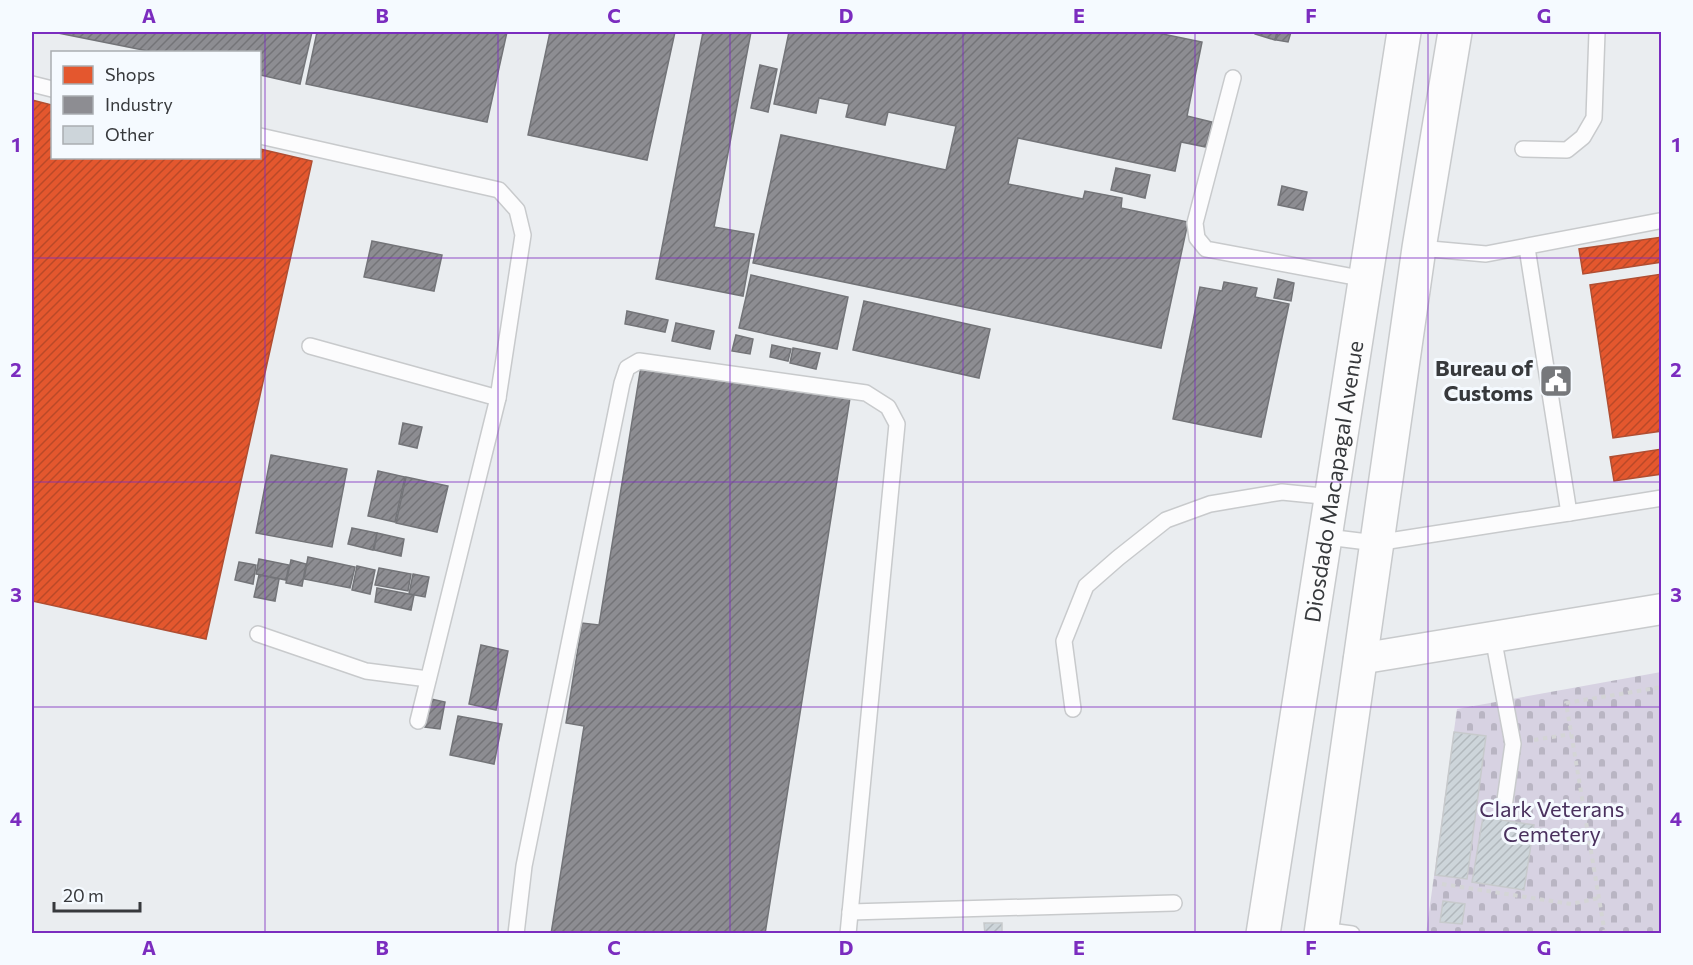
<svg xmlns="http://www.w3.org/2000/svg" width="1693" height="965" viewBox="0 0 1693 965" font-family="Commissioner,sans-serif">
  <style>
    .cemetery { fill: url(#cemetery-stones) }
    .shops { fill: url(#shops-hatch); stroke: #b04e32; stroke-width: 1.5 }
    .industry { fill: url(#industry-hatch); stroke: #737478; stroke-width: 1.5 }
    .building { fill: url(#building-hatch); stroke: #c7cacc; stroke-width: 1.5 }
    .lines { fill: none; stroke-linecap: round; stroke-linejoin: round }
    .lane-casing { stroke: #c8cacc; stroke-width: 18 }
    .street-casing { stroke: #c8cacc; stroke-width: 33 }
    .secondary-casing { stroke: #c8cacc; stroke-width: 36 }
    .path { stroke: #d4d5d6; stroke-width: 4; stroke-dasharray: 4.5 4.5; stroke-linecap: butt }
    .lane { stroke: #fcfcfd; stroke-width: 15 }
    .street { stroke: #fcfcfd; stroke-width: 30 }
    .secondary { stroke: #fcfcfd; stroke-width: 33 }
    .grid { fill: none; stroke: #7b2cbf; stroke-width: 1.5; stroke-opacity: 0.55 }
    .labels { text-anchor: middle; stroke-width: 6; stroke-linejoin: round; paint-order: stroke }
    .poi-label { font-size: 22px; font-weight: bold; fill: #37393c; stroke: #f5faff; text-anchor: end }
    .street-label { font-size: 22px; fill: #37393c; stroke: #f5faff }
    .park-label { font-size: 22px; fill: #4a315e; stroke: #f5faff }
    .neatline { fill: none; stroke: #7b2cbf; stroke-width: 2 }
    .grid-label { font-size: 20px; text-anchor: middle; font-weight: bold; fill: #7b2cbf }
  </style>
  <defs>
    <pattern id="cemetery-stones" width="16" height="16" patternUnits="userSpaceOnUse" patternTransform="scale(1.5)"><rect width="16" height="16" fill="#d7d2e2"/><path d="M2 7V4a2 2 0 0 1 4 0v3zM10 15v-3a2 2 0 0 1 4 0v3z" fill="#b9b5c3"/></pattern>
    <pattern id="shops-hatch" width="6" height="6" patternUnits="userSpaceOnUse" patternTransform="scale(1.5)"><rect width="6" height="6" fill="#e4572e"/><path d="M-1 1l2-2M0 6l6-6M5 7l2-2" fill="none" stroke="#ba4928"/></pattern>
    <pattern id="industry-hatch" width="6" height="6" patternUnits="userSpaceOnUse" patternTransform="scale(1.5)"><rect width="6" height="6" fill="#8d8d92"/><path d="M-1 1l2-2M0 6l6-6M5 7l2-2" fill="none" stroke="#747478"/></pattern>
    <pattern id="building-hatch" width="6" height="6" patternUnits="userSpaceOnUse" patternTransform="scale(1.5)"><rect width="6" height="6" fill="#cdd5da"/><path d="M-1 1l2-2M0 6l6-6M5 7l2-2" fill="none" stroke="#b1b8bc"/></pattern>
  </defs>
  <rect width="100%" height="100%" fill="#eaedf0"/>
  <path class="cemetery" d="M 1661,672 L 1661,933 L 1426,934 L 1457,709 Z"/>
  <g class="shops">
    <path d="M 32,100 L 52,105 L 52,158 L 260,158 L 260,149 L 312,161 L 206,639 L 32,601 Z"/>
    <path d="M 1662,237 L 1662,262 L 1583,274 L 1579,249 Z"/>
    <path d="M 1662,274 L 1662,431 L 1613,438 L 1590,285 Z"/>
    <path d="M 1662,449 L 1662,474 L 1614,481 L 1610,457 Z"/>
  </g>
  <g class="industry">
    <path d="M 53,32 L 312,32 L 300,84 L 260,75 L 260,52 L 153,52 Z"/>
    <path d="M 317,32 L 507,32 L 487,122 L 306,84 Z"/>
    <path d="M 550,32 L 675,32 L 647,160 L 528,135 Z"/>
    <path d="M 703,32 L 751,32 L 714,227 L 754,234 L 743,296 L 656,279 Z"/>
    <path d="M 789,32 L 1153,32 L 1202,42 L 1187,116 L 1212,122 L 1206,147 L 1181,142 L 1175,171 L 1018,138 L 1008,184 L 1083,199 L 1085,191 L 1122,198 L 1121,208 L 1188,222 L 1161,348 L 753,263 L 781,135 L 946,170 L 956,126 L 888,112 L 885,125 L 846,117 L 849,104 L 819,98 L 816,113 L 774,104 Z"/>
    <path d="M 1255,32 L 1277,32 L 1275,40 L 1255,34 Z"/>
    <path d="M 1278,32 L 1291,32 L 1288,42 L 1276,40 Z"/>
    <path d="M 760,65 L 777,69 L 768,112 L 751,108 Z"/>
    <path d="M 1116,168 L 1150,175 L 1145,198 L 1111,190 Z"/>
    <path d="M 1282,186 L 1307,192 L 1303,210 L 1278,205 Z"/>
    <path d="M 372,241 L 442,255 L 434,291 L 364,277 Z"/>
    <path d="M 751,275 L 848,297 L 837,349 L 739,328 Z"/>
    <path d="M 1278,279 L 1294,283 L 1291,301 L 1274,298 Z"/>
    <path d="M 1224,282 L 1257,288 L 1255,297 L 1289,304 L 1261,437 L 1173,419 L 1200,287 L 1222,291 Z"/>
    <path d="M 864,301 L 990,329 L 979,378 L 853,350 Z"/>
    <path d="M 627,311 L 668,320 L 665,332 L 625,324 Z"/>
    <path d="M 676,323 L 714,331 L 710,349 L 672,341 Z"/>
    <path d="M 736,335 L 753,339 L 750,354 L 732,351 Z"/>
    <path d="M 772,345 L 791,349 L 788,361 L 770,357 Z"/>
    <path d="M 793,348 L 820,353 L 816,369 L 790,363 Z"/>
    <path d="M 641,366 L 850,398 L 765,934 L 551,934 L 584,726 L 566,723 L 582,623 L 599,625 Z"/>
    <path d="M 403,423 L 422,427 L 417,448 L 399,444 Z"/>
    <path d="M 271,455 L 347,469 L 332,547 L 256,533 Z"/>
    <path d="M 378,471 L 405,477 L 395,522 L 368,516 Z"/>
    <path d="M 406,477 L 448,486 L 437,532 L 396,523 Z"/>
    <path d="M 352,528 L 377,533 L 373,550 L 348,544 Z"/>
    <path d="M 377,533 L 404,539 L 401,556 L 374,550 Z"/>
    <path d="M 308,557 L 355,567 L 350,588 L 304,579 Z"/>
    <path d="M 259,559 L 289,565 L 286,580 L 256,574 Z"/>
    <path d="M 291,560 L 306,564 L 302,586 L 286,583 Z"/>
    <path d="M 239,562 L 256,565 L 253,584 L 235,580 Z"/>
    <path d="M 357,566 L 375,570 L 370,594 L 352,590 Z"/>
    <path d="M 379,568 L 411,574 L 408,591 L 375,585 Z"/>
    <path d="M 413,574 L 429,577 L 425,597 L 409,594 Z"/>
    <path d="M 259,575 L 279,579 L 275,601 L 254,597 Z"/>
    <path d="M 377,588 L 414,595 L 411,610 L 375,602 Z"/>
    <path d="M 481,645 L 508,651 L 496,710 L 469,704 Z"/>
    <path d="M 431,699 L 445,702 L 440,729 L 425,727 Z"/>
    <path d="M 458,716 L 502,724 L 494,764 L 450,755 Z"/>
  </g>
  <g class="building">
    <path d="M 1454,732 L 1486,736 L 1467,879 L 1435,875 Z"/>
    <path d="M 1483,817 L 1534,825 L 1524,890 L 1472,882 Z"/>
    <path d="M 1443,901 L 1465,904 L 1462,924 L 1440,922 Z"/>
    <path d="M 984,923 L 1002,923 L 1002,934 L 985,934 Z"/>
  </g>
  <g class="lines">
    <g class="lane-casing">
      <g id="lane">
        <path d="M 1233,78 L 1195,223 L 1197,238 L 1206,249 L 1365,279"/>
        <path d="M 32,84 L 52,89"/>
        <path d="M 260,136 L 499,190 L 517,210 L 523,235 L 498,398 L 418,721"/>
        <path d="M 1523,149 L 1567,150 L 1583,137 L 1594,118 L 1597,32"/>
        <path d="M 1419,248 L 1486,254 L 1659,221"/>
        <path d="M 1527,248 L 1569,513 L 1662,498"/>
        <path d="M 310,346 L 498,398"/>
        <path d="M 1327,537 L 1376,543 L 1569,513"/>
        <path d="M 258,634 L 366,671 L 428,679"/>
        <path d="M 1493,637 L 1513,744 L 1504,807"/>
        <path d="M 1073,709 L 1064,641 L 1086,586 L 1118,558 L 1166,520 L 1210,504 L 1282,492 L 1332,497"/>
        <path d="M 850,912 L 1174,903"/>
        <path d="M 1322,930 L 1352,934"/>
        <path d="M 516,934 L 524,866 L 622,383 L 627,368 L 639,361 L 866,393 L 888,407 L 897,424 L 848,934"/>
      </g>
    </g>
    <g class="street-casing">
      <path id="street" d="M 1359,659 L 1662,609"/>
    </g>
    <g class="secondary-casing">
      <g id="secondary">
        <path id="s1" d="M 1263,934 L 1404,32"/>
        <path d="M 1321,934 L 1419,248 L 1455,32"/>
      </g>
    </g>
    <g class="path">
      <path d="M 1534,740 L 1571,734"/>
      <path d="M 1442,884 L 1571,904 L 1599,898"/>
      <path d="M 1605,934 L 1566,703 L 1662,687"/>
    </g>
    <use href="#lane" class="lane"/>
    <use href="#street" class="street"/>
    <use href="#secondary" class="secondary"/>
  </g>
  <path class="grid" d="M 265,32 L 265,934M 498,32 L 498,934M 730,32 L 730,934M 963,32 L 963,934M 1195,32 L 1195,934M 1428,32 L 1428,934M 32,258 L 1662,258M 32,482 L 1662,482M 32,707 L 1662,707"/>
  <defs>
    <g id="civic-square" transform="scale(1.725)"><rect x="-9" y="-9" width="18" height="18" rx="4" fill="#76787b" stroke="#f5faff"/><path d="M-.6-6.5H3V-4.5H.6V-3L4-1V1h2V6H-6V1h2V-1L-.6-3ZM-1.2 2.5V6h2.4V2.5Z" fill="#fff"/></g>
  </defs>
  <g fill-rule="evenodd">
    <use href="#civic-square" x="1556" y="381"/>
  </g>
  <g class="labels">
    <g class="poi-label">
      <text x="1533" y="376">Bureau of<tspan x="1533" dy="25">Customs</tspan></text>
    </g>
    <g class="street-label">
      <text dy="8" stroke="none"><textPath href="#s1" startOffset="458">Diosdado Macapagal Avenue</textPath></text>
    </g>
    <g class="park-label">
      <text x="1552" y="817">Clark Veterans<tspan x="1552" dy="25">Cemetery</tspan></text>
    </g>
  </g>
  <rect width="1693" height="965" fill="none" stroke="#f5faff" stroke-width="66"/>
  <rect x="51" y="51" width="210" height="108" fill="#f5faff" stroke="#a9adb1" stroke-width="1.5"/>
  <rect x="63" y="66" width="30" height="18" fill="#e4572e" stroke="#a9adb1" stroke-width="1.5"/>
  <text x="105" y="81" font-size="18" fill="#37393c">Shops</text>
  <rect x="63" y="96" width="30" height="18" fill="#8d8d92" stroke="#a9adb1" stroke-width="1.5"/>
  <text x="105" y="111" font-size="18" fill="#37393c">Industry</text>
  <rect x="63" y="126" width="30" height="18" fill="#cdd5da" stroke="#a9adb1" stroke-width="1.5"/>
  <text x="105" y="141" font-size="18" fill="#37393c">Other</text>
  <path d="M54 902v9h86v-9" fill="none" stroke="#37393c" stroke-width="3"/>
  <text x="63" y="902" font-size="18" fill="#37393c" stroke="#f5faff" stroke-width="4.5" paint-order="stroke">20 m</text>
  <rect x="33" y="33" width="1627" height="899" class="neatline"/>
  <g class="grid-label">
    <text x="149" y="23">A</text>
    <text x="382" y="23">B</text>
    <text x="614" y="23">C</text>
    <text x="846" y="23">D</text>
    <text x="1079" y="23">E</text>
    <text x="1311" y="23">F</text>
    <text x="1544" y="23">G</text>
    <text x="16" y="152">1</text>
    <text x="1676" y="152">1</text>
    <text x="16" y="377">2</text>
    <text x="1676" y="377">2</text>
    <text x="16" y="602">3</text>
    <text x="1676" y="602">3</text>
    <text x="16" y="826">4</text>
    <text x="1676" y="826">4</text>
    <text x="149" y="955">A</text>
    <text x="382" y="955">B</text>
    <text x="614" y="955">C</text>
    <text x="846" y="955">D</text>
    <text x="1079" y="955">E</text>
    <text x="1311" y="955">F</text>
    <text x="1544" y="955">G</text>
  </g>
</svg>
